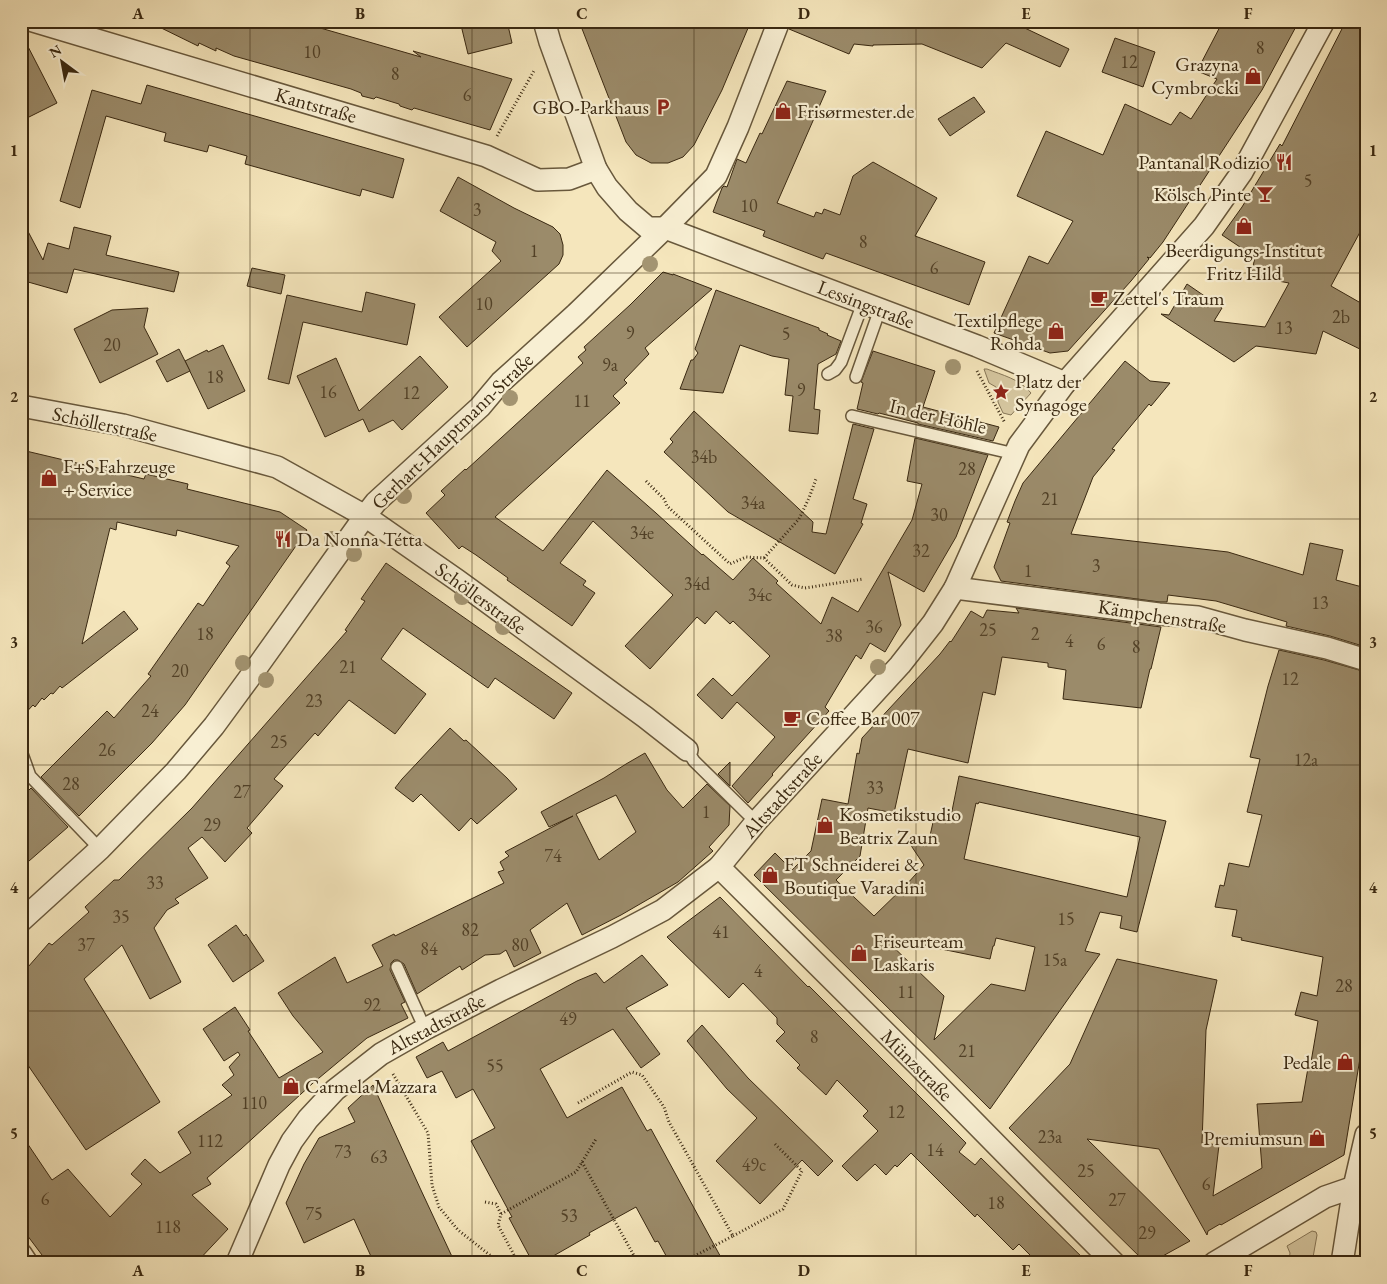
<svg xmlns="http://www.w3.org/2000/svg" width="1387" height="1284" viewBox="0 0 1387 1284" font-family="'EB Garamond',serif">
  <style>
    .green { fill: #d5c69f; stroke: #877758 }
    .building { fill: #9b8b6a; stroke: #392811; fill-rule: evenodd }
    .lines { fill: none; stroke-linecap: round; stroke-linejoin: round }
    .lane-casing { stroke: #68583c; stroke-width: 14 }
    .street-casing { stroke: #68583c; stroke-width: 24 }
    .path { stroke: #392811; stroke-width: 3; stroke-dasharray: 1 2.5; stroke-linecap: butt }
    .lane { stroke: #f8efd3; stroke-width: 11 }
    .street { stroke: #f8efd3; stroke-width: 21 }
    .tree { fill: #a39471 }
    .grid { fill: none; stroke: #392811; stroke-width: 1; stroke-opacity: 0.55 }
    .labels { text-anchor: middle; stroke-width: 4.5; stroke-linejoin: round; paint-order: stroke }
    .number-label { font-size: 18px; fill: #524127 }
    .poi-label { font-size: 20px; fill: #392811; stroke: #f8efd3; text-anchor: start }
    .street-label { font-size: 20px; fill: #392811; stroke: #f8efd3 }
    .neatline { fill: none; stroke: #392811; stroke-width: 2 }
    .grid-label { font-size: 16px; text-anchor: middle; font-weight: bold; fill: #392811 }
  </style>
  <rect width="100%" height="100%" fill="#f5e6bc"/>
  <filter id="stains"><feTurbulence type="fractalNoise" baseFrequency=".004" numOctaves="4"/><feColorMatrix values="0 0 0 0 .2 0 0 0 0 .09 0 0 0 0 .02 0 0 0 .5 -.17"/></filter>
  <radialGradient id="worn" r=".72"><stop offset=".6" stop-color="#630" stop-opacity="0"/><stop offset="1" stop-color="#630" stop-opacity=".3"/></radialGradient>
  <g class="green">
    <path d="M 984,369 L 987,369 C 1002,375 1020,379 1031,393 L 1011,415 L 1003,413 L 998,402 L 998,394 L 996,387 L 989,383 Z"/>
    <path d="M 1312,1231 L 1316,1232 L 1317,1235 L 1312,1263 L 1292,1263 L 1289,1261 L 1290,1253 L 1287,1246 Z"/>
  </g>
  <g class="building">
    <path d="M 147,21 L 296,21 L 421,57 L 413,51 L 512,79 L 490,130 L 414,108 L 412,110 L 400,106 L 399,104 L 376,97 L 374,99 L 362,96 L 361,93 L 351,89 L 234,56 L 216,48 L 216,51 L 199,43 L 198,46 Z"/>
    <path d="M 460,21 L 507,21 L 512,43 L 468,54 Z"/>
    <path d="M 579,21 L 751,21 L 722,90 L 694,145 L 683,157 L 668,163 L 651,163 L 636,155 L 626,142 Z"/>
    <path d="M 791,21 L 1010,21 L 1069,49 L 1060,67 L 1006,43 L 982,68 L 922,44 L 873,45 L 873,46 L 854,44 L 849,54 L 789,29 Z"/>
    <path d="M 1223,21 L 1299,21 L 1262,90 L 1163,242 L 1150,258 L 1147,257 L 1149,259 L 1131,281 L 1068,351 L 1050,353 L 994,333 L 1029,256 L 1048,264 L 1073,221 L 1017,196 L 1046,131 L 1103,155 L 1125,104 L 1171,125 L 1180,112 L 1191,119 L 1217,79 L 1197,71 Z"/>
    <path d="M 1346,21 L 1366,21 L 1366,221 L 1331,286 L 1366,306 L 1366,352 L 1323,331 L 1316,354 L 1256,346 L 1234,362 L 1161,314 L 1169,315 L 1187,284 L 1222,308 L 1214,321 L 1265,327 L 1289,283 L 1251,276 L 1255,257 L 1222,235 L 1242,207 L 1280,144 L 1282,146 Z"/>
    <path d="M 21,33 L 57,103 L 21,121 Z"/>
    <path d="M 1115,38 L 1155,52 L 1143,87 L 1102,72 Z"/>
    <path d="M 787,81 L 826,91 L 777,203 L 814,217 L 816,212 L 822,214 L 824,209 L 840,215 L 853,176 L 873,162 L 937,198 L 915,236 L 985,262 L 969,305 L 826,253 L 823,259 L 763,236 L 765,231 L 713,212 L 722,188 L 724,186 L 727,187 L 737,159 L 746,163 L 760,133 L 762,134 Z"/>
    <path d="M 147,85 L 404,159 L 393,198 L 362,189 L 360,196 L 245,164 L 247,156 L 209,145 L 207,152 L 164,141 L 166,133 L 106,116 L 80,208 L 60,201 L 92,90 L 141,104 Z"/>
    <path d="M 974,97 L 985,112 L 950,136 L 938,119 Z"/>
    <path d="M 458,177 L 514,208 L 553,227 L 560,234 L 563,245 L 563,255 L 559,264 L 467,347 L 439,317 L 501,261 L 492,251 L 496,242 L 440,211 Z"/>
    <path d="M 21,218 L 43,260 L 48,243 L 69,249 L 74,227 L 111,236 L 106,255 L 179,272 L 174,292 L 74,269 L 67,293 L 21,280 Z"/>
    <path d="M 252,268 L 285,275 L 281,294 L 247,286 Z"/>
    <path d="M 663,272 L 673,275 L 673,274 L 712,289 L 645,348 L 649,354 L 624,380 L 627,383 L 613,396 L 620,403 L 495,517 L 543,551 L 607,470 L 656,513 L 702,555 L 703,554 L 733,580 L 753,558 L 778,581 L 776,583 L 821,624 L 832,597 L 858,612 L 912,520 L 922,484 L 907,481 L 915,438 L 988,455 L 956,537 L 924,592 L 888,572 L 901,625 L 885,652 L 870,643 L 861,659 L 856,655 L 825,707 L 829,711 L 772,774 L 773,775 L 748,803 L 732,786 L 775,737 L 737,702 L 722,719 L 697,695 L 713,678 L 732,696 L 770,656 L 733,621 L 730,624 L 716,611 L 705,624 L 697,617 L 650,669 L 625,646 L 673,595 L 593,521 L 560,563 L 586,581 L 583,585 L 595,593 L 572,626 L 507,580 L 508,578 L 476,555 L 462,546 L 459,549 L 426,513 L 445,495 L 441,491 L 465,469 L 466,470 L 583,363 L 578,357 L 586,350 L 584,347 L 630,305 Z"/>
    <path d="M 716,290 L 819,328 L 819,330 L 828,334 L 827,335 L 841,341 L 836,354 L 818,364 L 814,409 L 820,410 L 818,434 L 789,431 L 793,396 L 785,395 L 789,359 L 772,356 L 740,345 L 723,393 L 680,389 L 691,360 L 693,360 L 698,353 L 695,349 Z"/>
    <path d="M 366,292 L 415,304 L 407,345 L 303,322 L 289,384 L 268,379 L 287,295 L 362,312 Z"/>
    <path d="M 148,308 L 144,327 L 158,354 L 100,383 L 74,329 L 112,310 Z"/>
    <path d="M 223,345 L 245,391 L 208,409 L 185,361 L 207,350 L 208,352 Z"/>
    <path d="M 179,349 L 190,371 L 167,382 L 156,361 Z"/>
    <path d="M 873,351 L 935,371 L 923,407 L 999,427 L 993,441 L 918,424 L 918,423 L 879,413 L 878,414 L 857,409 L 863,383 L 861,382 Z"/>
    <path d="M 420,356 L 448,387 L 402,430 L 393,420 L 369,432 L 363,419 L 325,437 L 297,376 L 336,358 L 359,411 Z"/>
    <path d="M 1125,361 L 1150,381 L 1170,383 L 1151,406 L 1149,404 L 1112,449 L 1115,450 L 1093,477 L 1071,534 L 1228,552 L 1303,575 L 1310,543 L 1343,550 L 1336,580 L 1366,588 L 1366,647 L 1330,636 L 1286,626 L 1287,622 L 1216,601 L 1168,595 L 1167,602 L 1160,602 L 1001,581 L 994,567 L 1010,523 L 1007,522 L 1015,501 L 1023,483 Z"/>
    <path d="M 694,411 L 813,522 L 812,532 L 826,534 L 853,424 L 874,429 L 853,499 L 867,504 L 861,523 L 863,524 L 835,574 L 728,512 L 664,452 L 673,442 L 670,439 Z"/>
    <path d="M 26,451 L 144,479 L 146,474 L 188,484 L 187,489 L 280,512 L 307,530 L 185,705 L 152,743 L 79,816 L 41,777 L 107,711 L 114,718 L 151,676 L 148,674 L 198,603 L 203,606 L 230,566 L 226,563 L 239,546 L 177,530 L 176,536 L 117,522 L 116,530 L 110,528 L 82,644 L 124,611 L 138,629 L 62,688 L 60,686 L 53,694 L 51,693 L 44,700 L 42,698 L 35,707 L 33,705 L 21,718 L 21,472 Z"/>
    <path d="M 386,563 L 572,693 L 554,719 L 495,678 L 488,688 L 403,628 L 381,659 L 426,694 L 395,734 L 349,700 L 318,736 L 315,733 L 274,779 L 283,786 L 247,828 L 252,833 L 225,862 L 202,837 L 188,848 L 208,878 L 175,899 L 179,903 L 167,910 L 154,928 L 181,982 L 150,999 L 122,945 L 84,979 L 160,1102 L 86,1150 L 21,1055 L 21,975 L 49,943 L 52,945 L 89,912 L 85,907 L 114,880 L 119,880 L 192,808 L 347,631 L 345,630 L 365,601 L 361,599 Z"/>
    <path d="M 1016,608 L 1161,627 L 1151,669 L 1150,669 L 1141,708 L 1063,699 L 1066,670 L 1048,667 L 1048,663 L 1002,657 L 995,695 L 983,692 L 968,763 L 908,749 L 894,813 L 868,808 L 860,856 L 836,880 L 874,916 L 907,884 L 924,865 L 910,844 L 929,840 L 934,818 L 950,821 L 959,776 L 1166,821 L 1137,932 L 1120,928 L 1122,916 L 1100,912 L 1085,951 L 1100,954 L 990,1109 L 754,875 L 775,853 L 792,870 L 811,851 L 822,799 L 848,804 L 857,753 L 859,754 L 862,738 L 940,654 L 950,641 L 951,642 L 971,611 L 983,618 L 987,610 L 1019,613 ZM 979,802 L 1140,837 L 1127,897 L 964,859 L 976,803 L 978,804 ZM 883,937 L 990,959 L 993,946 L 994,946 L 996,938 L 1035,947 L 1025,991 L 991,984 L 934,1040 L 944,996 Z"/>
    <path d="M 1279,650 L 1324,660 L 1366,672 L 1366,1022 L 1344,1155 L 1221,1225 L 1220,1224 L 1208,1231 L 1207,1235 L 1159,1149 L 1087,1139 L 1190,1241 L 1150,1263 L 1146,1263 L 1009,1128 L 1070,1064 L 1117,959 L 1217,980 L 1206,1030 L 1202,1143 L 1219,1145 L 1213,1196 L 1262,1168 L 1257,1104 L 1302,1102 L 1308,1068 L 1310,1068 L 1318,1021 L 1295,1015 L 1301,992 L 1317,996 L 1323,957 L 1241,940 L 1242,938 L 1232,936 L 1237,910 L 1215,907 L 1220,885 L 1224,886 L 1229,863 L 1249,867 L 1262,815 L 1247,812 L 1260,759 L 1250,757 L 1268,686 Z"/>
    <path d="M 450,728 L 464,741 L 466,740 L 507,778 L 517,789 L 477,824 L 471,818 L 459,831 L 421,794 L 413,802 L 395,788 L 402,779 Z"/>
    <path d="M 645,753 L 667,790 L 683,808 L 707,784 L 730,806 L 729,825 L 709,847 L 713,851 L 678,882 L 621,915 L 582,935 L 567,903 L 530,930 L 541,953 L 514,967 L 506,950 L 500,954 L 485,955 L 462,970 L 460,966 L 417,994 L 404,964 L 398,960 L 394,960 L 391,963 L 390,970 L 405,1002 L 401,1004 L 408,1018 L 367,1038 L 313,1083 L 241,1149 L 207,1178 L 211,1184 L 192,1195 L 228,1229 L 196,1263 L 48,1263 L 21,1227 L 21,1134 L 52,1180 L 68,1169 L 110,1217 L 142,1184 L 131,1174 L 145,1159 L 160,1173 L 191,1153 L 178,1132 L 232,1095 L 222,1085 L 234,1075 L 229,1067 L 240,1055 L 238,1052 L 224,1061 L 203,1029 L 235,1007 L 250,1030 L 248,1031 L 279,1078 L 323,1052 L 293,1016 L 278,993 L 335,957 L 347,983 L 383,966 L 372,945 L 394,934 L 395,936 L 504,883 L 498,872 L 504,870 L 500,862 L 509,856 L 505,852 L 573,816 L 549,827 L 541,812 L 604,778 L 626,764 ZM 616,795 L 636,832 L 599,860 L 576,814 Z"/>
    <path d="M 730,762 L 730,786 L 718,774 Z"/>
    <path d="M 31,788 L 68,827 L 21,868 L 21,798 Z"/>
    <path d="M 720,897 L 808,987 L 809,986 L 966,1143 L 959,1152 L 975,1165 L 981,1158 L 1088,1263 L 1038,1263 L 1019,1244 L 1013,1250 L 977,1214 L 975,1217 L 911,1153 L 897,1167 L 895,1165 L 886,1175 L 875,1164 L 857,1181 L 842,1166 L 878,1131 L 863,1116 L 868,1111 L 837,1080 L 826,1095 L 797,1068 L 800,1065 L 776,1041 L 785,1032 L 777,1024 L 777,1018 L 743,983 L 729,998 L 667,937 Z"/>
    <path d="M 236,925 L 244,936 L 246,934 L 264,961 L 233,982 L 208,945 Z"/>
    <path d="M 642,955 L 668,985 L 626,1008 L 660,1054 L 641,1068 L 613,1029 L 540,1069 L 567,1118 L 622,1087 L 647,1131 L 651,1129 L 724,1263 L 670,1263 L 658,1241 L 655,1242 L 636,1207 L 589,1233 L 590,1235 L 541,1263 L 533,1263 L 509,1218 L 512,1217 L 471,1141 L 495,1128 L 473,1089 L 456,1098 L 442,1071 L 427,1078 L 416,1057 L 443,1042 L 448,1051 L 577,981 L 596,973 L 604,983 Z"/>
    <path d="M 702,1025 L 748,1078 L 833,1161 L 818,1176 L 802,1160 L 760,1204 L 716,1161 L 757,1118 L 727,1089 L 687,1041 Z"/>
    <path d="M 373,1085 L 420,1188 L 455,1263 L 374,1263 L 354,1219 L 304,1243 L 286,1203 L 304,1164 L 319,1138 L 355,1122 L 348,1108 Z"/>
  </g>
  <g class="lines">
    <g class="lane-casing">
      <g id="lane">
        <path d="M 828,374 L 835,370 L 841,362 L 863,303"/>
        <path d="M 856,377 L 880,309"/>
        <path d="M 852,416 L 1015,454"/>
        <path d="M 687,750 L 694,761 L 756,822"/>
        <path d="M 21,751 L 30,776 L 100,849"/>
        <path d="M 397,967 L 425,1029"/>
      </g>
    </g>
    <g class="street-casing">
      <g id="street">
        <path d="M 33,21 L 486,156 L 538,180 L 569,179 L 596,169"/>
        <path d="M 544,21 L 550,42 L 596,169 L 607,187 L 628,211 L 648,228 L 665,228 L 977,346 L 1065,383"/>
        <path d="M 21,406 L 123,425 L 277,467 L 365,516 L 457,580 L 645,717 L 687,750"/>
        <path d="M 955,588 L 1159,614 L 1198,617 L 1245,630 L 1327,648 L 1366,660"/>
        <path d="M 719,867 L 920,1067 L 1039,1188 L 1114,1263"/>
        <path d="M 21,921 L 100,849 L 176,771 L 214,726 L 250,677 L 365,516 L 376,502 L 480,407 L 501,382 L 576,314 L 665,228 L 716,176 L 738,127 L 779,21"/>
        <path d="M 21,1254 L 27,1263"/>
        <path d="M 237,1263 L 279,1165 L 292,1141 L 308,1119 L 335,1090 L 381,1054 L 425,1029 L 501,990 L 612,937 L 663,910 L 719,867 L 756,822 L 900,665 L 933,623 L 955,588 L 1019,445 L 1065,383 L 1204,226 L 1242,172 L 1324,21"/>
        <path d="M 1214,1263 L 1325,1197 L 1354,1187"/>
        <path d="M 1342,1263 L 1354,1187 L 1366,1135"/>
      </g>
    </g>
    <g class="path">
      <path d="M 497,136 L 535,69"/>
      <path d="M 977,371 L 1005,423"/>
      <path d="M 646,481 L 664,499 L 667,506 L 730,564 L 746,557 L 764,558 L 792,585 L 805,588 L 863,579"/>
      <path d="M 764,558 L 799,519 L 809,498 L 816,479"/>
      <path d="M 393,1074 L 428,1133 L 432,1185 L 439,1207 L 458,1230 L 491,1256 L 494,1263"/>
      <path d="M 578,1103 L 632,1072 L 642,1075 L 664,1107 L 669,1122 L 733,1236 L 681,1263"/>
      <path d="M 582,1162 L 638,1263"/>
      <path d="M 485,1202 L 496,1204 L 501,1214"/>
      <path d="M 733,1236 L 783,1209 L 802,1171 L 775,1144"/>
      <path d="M 514,1255 L 498,1225 L 501,1214 L 576,1172 L 596,1139"/>
      <path d="M 1269,1257 L 1279,1263"/>
    </g>
    <use href="#lane" class="lane"/>
    <use href="#street" class="street"/>
  </g>
  <g class="tree">
    <circle cx="650" cy="264" r="8"/>
    <circle cx="953" cy="367" r="8"/>
    <circle cx="510" cy="398" r="8"/>
    <circle cx="404" cy="496" r="8"/>
    <circle cx="332" cy="539" r="8"/>
    <circle cx="354" cy="554" r="8"/>
    <circle cx="462" cy="597" r="8"/>
    <circle cx="503" cy="627" r="8"/>
    <circle cx="243" cy="663" r="8"/>
    <circle cx="878" cy="667" r="8"/>
    <circle cx="266" cy="680" r="8"/>
  </g>
  <path class="grid" d="M 250,21 L 250,1263M 472,21 L 472,1263M 694,21 L 694,1263M 916,21 L 916,1263M 1138,21 L 1138,1263M 21,273 L 1366,273M 21,519 L 1366,519M 21,765 L 1366,765M 21,1011 L 1366,1011"/>
  <defs>
    <g id="shop-bare" transform="scale(1.35)"><path d="M-5-2.5h2.3a2.7 3.5 0 0 1 5.4 0H5L5.5 6h-11ZM-1.5-2.5h3a1.5 2.3 0 0 0-3 0Z" fill="#8f2418" stroke="#f8efd3" stroke-width="2.5" paint-order="stroke"/></g>
    <g id="parking-bare" transform="scale(1.35)"><path d="M-3.5-5.5H1a3.5 3.5 0 0 1 0 7H-1V5.5H-3.5ZM-1-3.4V-.6H.8a1.4 1.4 0 0 0 0-2.8Z" fill="#8f2418" stroke="#f8efd3" stroke-width="2.5" paint-order="stroke"/></g>
    <g id="restaurant-bare" transform="scale(1.35)"><path d="M-5-6h1v4h1v-4h1v4h1v-4h1v5L-1.5 .5V6h-2V.5L-5-1ZM5-6V6H3V1.5H1.5Q1.5-4 5-6Z" fill="#8f2418" stroke="#f8efd3" stroke-width="2.5" paint-order="stroke"/></g>
    <g id="bar-bare" transform="scale(1.35)"><path d="M-6-5H6L.8 .8V4.5H3.5V6h-7V4.5H-.8V.8Z" fill="#8f2418" stroke="#f8efd3" stroke-width="2.5" paint-order="stroke"/></g>
    <g id="cafe-bare" transform="scale(1.35)"><path d="M-5.5-4.5H6V0H3Q3 3.5 0 3.5H-2.5Q-5.5 3.5-5.5 0ZM3-3.2v2h1.7v-2ZM-6 4.5H4V6H-6Z" fill="#8f2418" stroke="#f8efd3" stroke-width="2.5" paint-order="stroke"/></g>
    <g id="sight-bare" transform="scale(1.35)"><path d="M0-6L1.8-2.2L6-1.7L2.9 1.2L3.7 5.4L0 3.3L-3.7 5.4L-2.9 1.2L-6-1.7L-1.8-2.2Z" fill="#8f2418" stroke="#f8efd3" stroke-width="2.5" paint-order="stroke"/></g>
  </defs>
  <g fill-rule="evenodd">
    <use href="#shop-bare" x="1253" y="76"/>
    <use href="#parking-bare" x="663" y="107"/>
    <use href="#shop-bare" x="783" y="111"/>
    <use href="#restaurant-bare" x="1284" y="162"/>
    <use href="#bar-bare" x="1265" y="194"/>
    <use href="#shop-bare" x="1244" y="226"/>
    <use href="#cafe-bare" x="1099" y="298"/>
    <use href="#shop-bare" x="1056" y="331"/>
    <use href="#sight-bare" x="1001" y="392"/>
    <use href="#shop-bare" x="49" y="478"/>
    <use href="#restaurant-bare" x="283" y="539"/>
    <use href="#cafe-bare" x="792" y="718"/>
    <use href="#shop-bare" x="825" y="825"/>
    <use href="#shop-bare" x="770" y="875"/>
    <use href="#shop-bare" x="859" y="953"/>
    <use href="#shop-bare" x="1345" y="1062"/>
    <use href="#shop-bare" x="291" y="1086"/>
    <use href="#shop-bare" x="1317" y="1138"/>
  </g>
  <g class="labels">
    <g class="number-label">
      <text x="1260" y="54">8</text>
      <text x="312" y="58">10</text>
      <text x="1129" y="68">12</text>
      <text x="395" y="80">8</text>
      <text x="467" y="101">6</text>
      <text x="1308" y="187">5</text>
      <text x="749" y="212">10</text>
      <text x="477" y="216">3</text>
      <text x="863" y="248">8</text>
      <text x="534" y="257">1</text>
      <text x="934" y="274">6</text>
      <text x="484" y="310">10</text>
      <text x="1341" y="323">2b</text>
      <text x="1284" y="334">13</text>
      <text x="630" y="339">9</text>
      <text x="786" y="340">5</text>
      <text x="112" y="351">20</text>
      <text x="610" y="371">9a</text>
      <text x="215" y="383">18</text>
      <text x="801" y="396">9</text>
      <text x="328" y="398">16</text>
      <text x="411" y="399">12</text>
      <text x="582" y="407">11</text>
      <text x="704" y="463">34b</text>
      <text x="967" y="475">28</text>
      <text x="1050" y="505">21</text>
      <text x="753" y="509">34a</text>
      <text x="939" y="521">30</text>
      <text x="642" y="539">34e</text>
      <text x="921" y="557">32</text>
      <text x="1096" y="572">3</text>
      <text x="1028" y="577">1</text>
      <text x="697" y="590">34d</text>
      <text x="760" y="601">34c</text>
      <text x="1320" y="609">13</text>
      <text x="874" y="633">36</text>
      <text x="988" y="636">25</text>
      <text x="205" y="640">18</text>
      <text x="1035" y="640">2</text>
      <text x="834" y="642">38</text>
      <text x="1069" y="647">4</text>
      <text x="1101" y="650">6</text>
      <text x="1136" y="653">8</text>
      <text x="348" y="673">21</text>
      <text x="180" y="677">20</text>
      <text x="1290" y="685">12</text>
      <text x="314" y="707">23</text>
      <text x="150" y="717">24</text>
      <text x="279" y="748">25</text>
      <text x="107" y="756">26</text>
      <text x="1306" y="766">12a</text>
      <text x="71" y="790">28</text>
      <text x="875" y="794">33</text>
      <text x="242" y="798">27</text>
      <text x="706" y="818">1</text>
      <text x="212" y="831">29</text>
      <text x="553" y="862">74</text>
      <text x="155" y="889">33</text>
      <text x="121" y="923">35</text>
      <text x="1066" y="925">15</text>
      <text x="470" y="936">82</text>
      <text x="721" y="938">41</text>
      <text x="86" y="951">37</text>
      <text x="520" y="951">80</text>
      <text x="429" y="955">84</text>
      <text x="1055" y="966">15a</text>
      <text x="758" y="977">4</text>
      <text x="1344" y="992">28</text>
      <text x="906" y="998">11</text>
      <text x="372" y="1011">92</text>
      <text x="568" y="1025">49</text>
      <text x="814" y="1043">8</text>
      <text x="967" y="1057">21</text>
      <text x="495" y="1072">55</text>
      <text x="254" y="1109">110</text>
      <text x="896" y="1118">12</text>
      <text x="1050" y="1143">23a</text>
      <text x="210" y="1147">112</text>
      <text x="935" y="1156">14</text>
      <text x="343" y="1158">73</text>
      <text x="379" y="1163">63</text>
      <text x="754" y="1171">49c</text>
      <text x="1086" y="1177">25</text>
      <text x="1206" y="1190">6</text>
      <text x="45" y="1205">6</text>
      <text x="1117" y="1206">27</text>
      <text x="996" y="1209">18</text>
      <text x="314" y="1220">75</text>
      <text x="569" y="1222">53</text>
      <text x="168" y="1233">118</text>
      <text x="1147" y="1239">29</text>
    </g>
    <g class="poi-label">
      <text x="1239" y="71" text-anchor="end">Grazyna<tspan x="1239" dy="23">Cymbrocki</tspan></text>
      <text x="649" y="114" text-anchor="end">GBO-Parkhaus</text>
      <text x="797" y="118">Frisørmester.de</text>
      <text x="1270" y="169" text-anchor="end">Pantanal Rodizio</text>
      <text x="1251" y="201" text-anchor="end">Kölsch Pinte</text>
      <text x="1244" y="257" text-anchor="middle">Beerdigungs-Institut<tspan x="1244" dy="23">Fritz Hild</tspan></text>
      <text x="1113" y="305">Zettel's Traum</text>
      <text x="1042" y="327" text-anchor="end">Textilpflege<tspan x="1042" dy="23">Rohda</tspan></text>
      <text x="1015" y="388">Platz der<tspan x="1015" dy="23">Synagoge</tspan></text>
      <text x="63" y="473">F+S Fahrzeuge<tspan x="63" dy="23">+ Service</tspan></text>
      <text x="297" y="546">Da Nonna Tétta</text>
      <text x="806" y="725">Coffee Bar 007</text>
      <text x="839" y="821">Kosmetikstudio<tspan x="839" dy="23">Beatrix Zaun</tspan></text>
      <text x="784" y="871">FT Schneiderei &amp;<tspan x="784" dy="23">Boutique Varadini</tspan></text>
      <text x="873" y="948">Friseurteam<tspan x="873" dy="23">Laskaris</tspan></text>
      <text x="1331" y="1069" text-anchor="end">Pedale</text>
      <text x="305" y="1093">Carmela Mazzara</text>
      <text x="1303" y="1145" text-anchor="end">Premiumsun</text>
    </g>
    <g class="street-label">
      <text transform="translate(316 105) rotate(16)" y="7">Kantstraße</text>
      <text transform="translate(866 304) rotate(21)" y="7">Lessingstraße</text>
      <text transform="translate(938 416) rotate(13)" y="7">In der Höhle</text>
      <text transform="translate(105 424) rotate(12)" y="7">Schöllerstraße</text>
      <text transform="translate(452 431) rotate(-44)" y="7">Gerhart-Hauptmann-Straße</text>
      <text transform="translate(481 598) rotate(36)" y="7">Schöllerstraße</text>
      <text transform="translate(1162 616) rotate(9)" y="7">Kämpchenstraße</text>
      <text transform="translate(782 795) rotate(-48)" y="7">Altstadtstraße</text>
      <text transform="translate(436 1024) rotate(-28)" y="7">Altstadtstraße</text>
      <text transform="translate(917 1065) rotate(45)" y="7">Münzstraße</text>
    </g>
  </g>
  <rect width="1387" height="1284" fill="none" stroke="#f5e6bc" stroke-width="55"/>
  <g transform="translate(62 62) rotate(328)" stroke="#f8efd3" stroke-width="4" paint-order="stroke">
  <path d="M0-4L9 19L0 12L-9 19Z" fill="#392811"/>
  <text y="-8" font-size="14" font-weight="bold" text-anchor="middle" fill="#392811">N</text>
  </g>
  <rect x="28" y="28" width="1332" height="1228" class="neatline"/>
  <g class="grid-label">
    <text x="138" y="19">A</text>
    <text x="360" y="19">B</text>
    <text x="582" y="19">C</text>
    <text x="804" y="19">D</text>
    <text x="1026" y="19">E</text>
    <text x="1248" y="19">F</text>
    <text x="14" y="156">1</text>
    <text x="1373" y="156">1</text>
    <text x="14" y="402">2</text>
    <text x="1373" y="402">2</text>
    <text x="14" y="648">3</text>
    <text x="1373" y="648">3</text>
    <text x="14" y="893">4</text>
    <text x="1373" y="893">4</text>
    <text x="14" y="1139">5</text>
    <text x="1373" y="1139">5</text>
    <text x="138" y="1276">A</text>
    <text x="360" y="1276">B</text>
    <text x="582" y="1276">C</text>
    <text x="804" y="1276">D</text>
    <text x="1026" y="1276">E</text>
    <text x="1248" y="1276">F</text>
  </g>
  <rect width="100%" height="100%" filter="url(#stains)"/>
  <rect width="100%" height="100%" fill="url(#worn)"/>
</svg>
